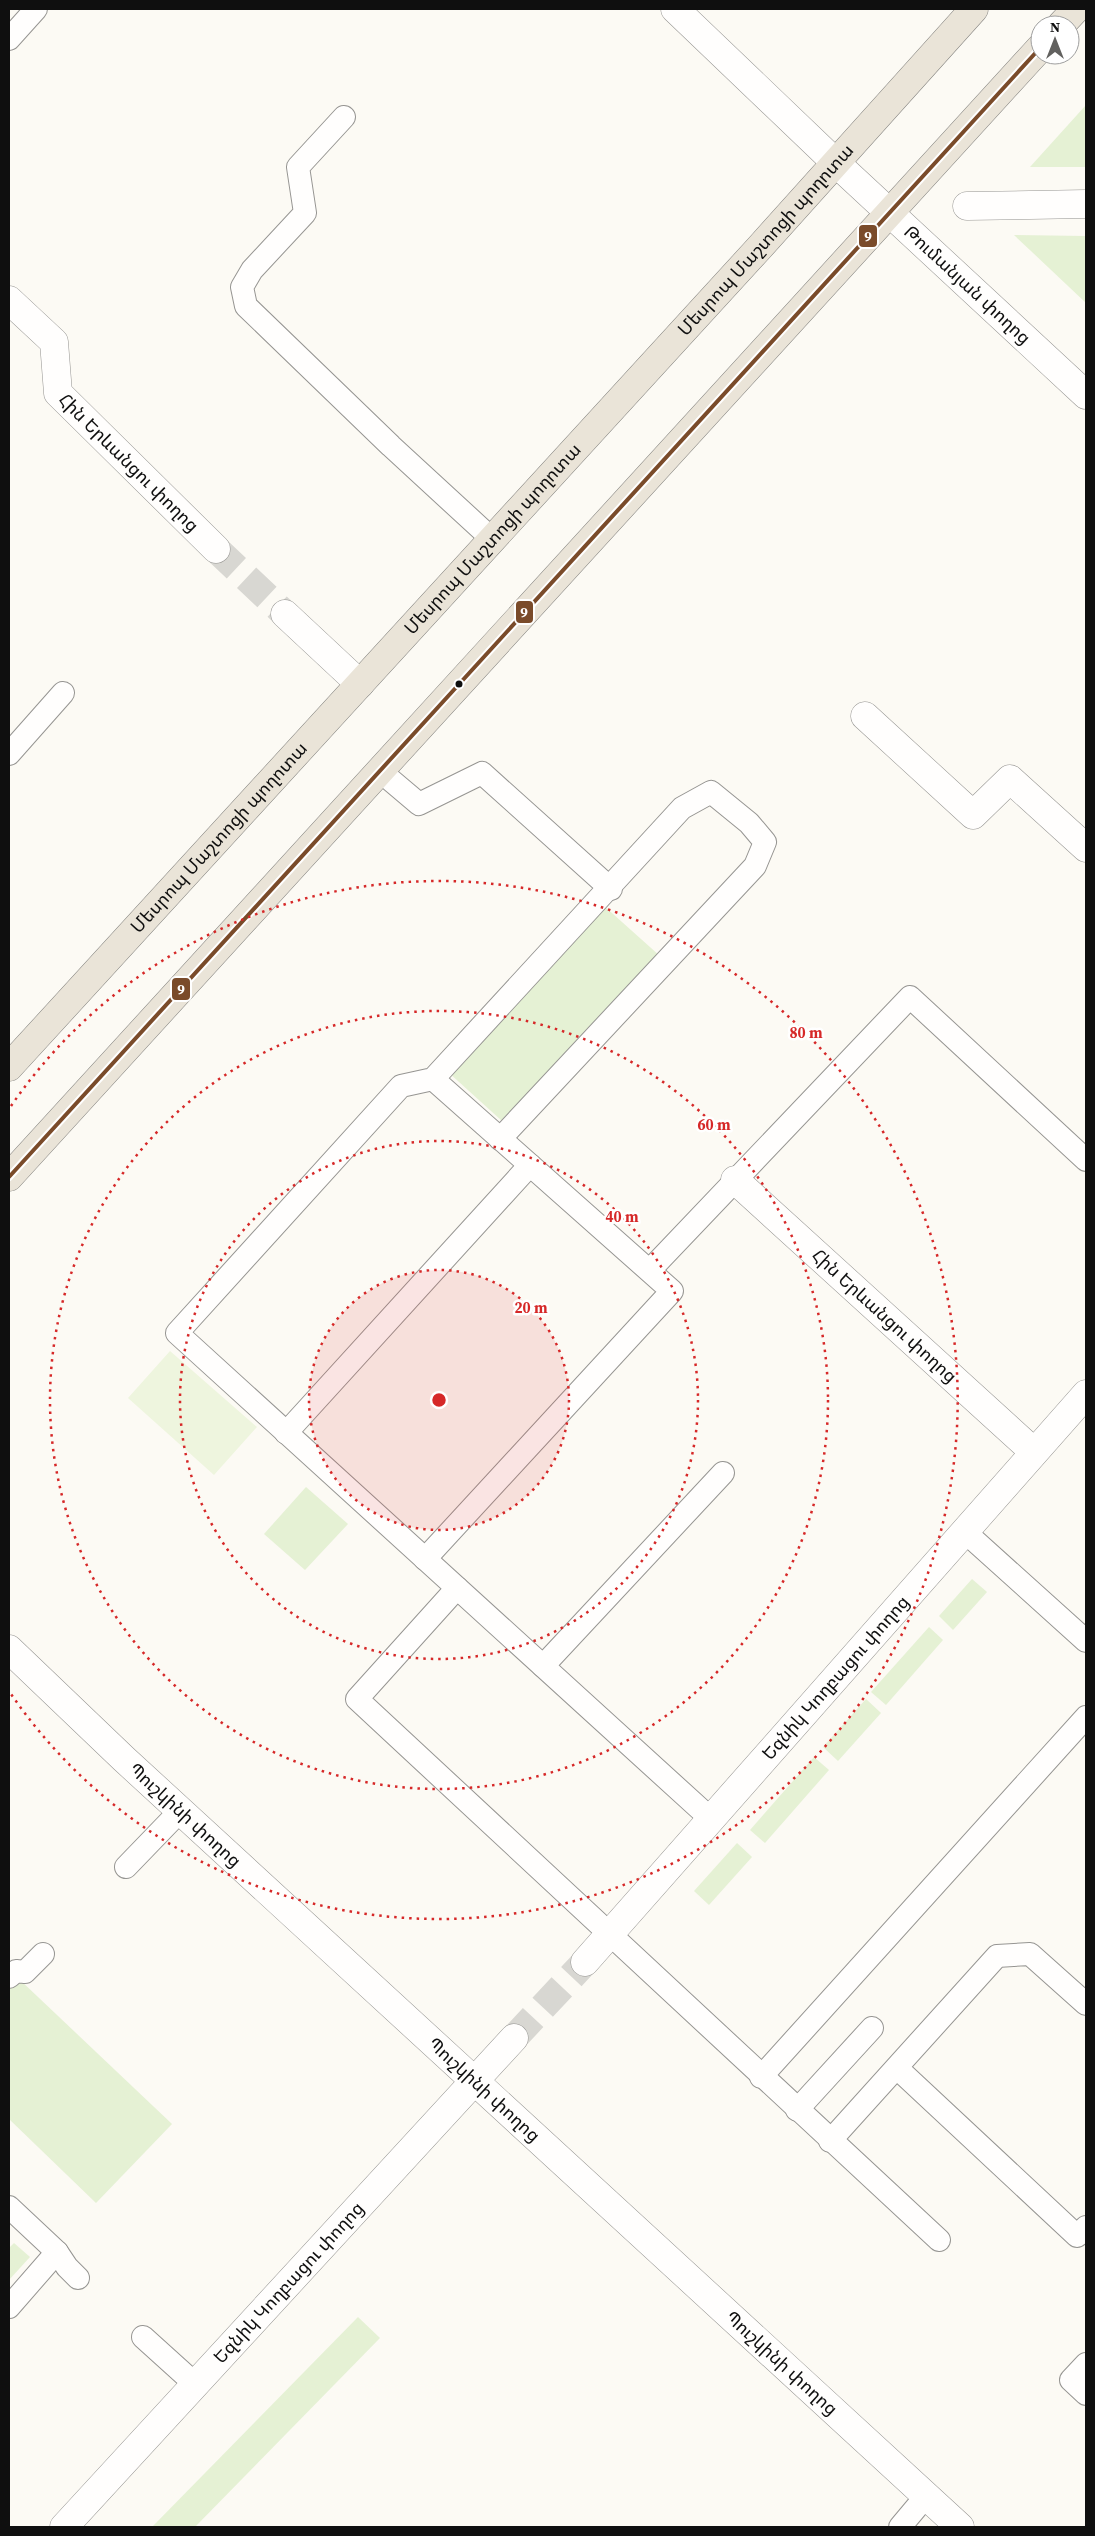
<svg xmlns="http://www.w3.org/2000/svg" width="1095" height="2536" viewBox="0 0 1095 2536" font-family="'Source Serif 4','Noto Sans Armenian',serif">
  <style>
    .green { fill: #e5f1d4 }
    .pitch { fill: #eef5de }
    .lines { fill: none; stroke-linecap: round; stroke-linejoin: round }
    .minor-tunnel { stroke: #d8d7d2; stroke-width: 28; stroke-dasharray: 28 14; stroke-linecap: butt }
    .tertiary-tunnel { stroke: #d8d7d2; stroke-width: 28; stroke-dasharray: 28 14; stroke-linecap: butt }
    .service-casing { stroke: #969592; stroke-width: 24 }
    .pedestrian-casing { stroke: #969592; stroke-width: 29 }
    .minor-casing { stroke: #969592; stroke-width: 29 }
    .tertiary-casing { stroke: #969592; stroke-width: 29 }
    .trunk-casing { stroke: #83827f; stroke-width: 29 }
    .service { stroke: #fffefd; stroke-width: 22 }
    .pedestrian { stroke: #fffefd; stroke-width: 28 }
    .minor { stroke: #fffefd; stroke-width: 28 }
    .tertiary { stroke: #fffefd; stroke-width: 28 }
    .trunk { stroke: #eae4d8; stroke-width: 28 }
    .bus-1-casing { stroke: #fff; stroke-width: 8 }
    .bus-1 { stroke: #7a4b2a; stroke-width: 4 }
    .ring { fill: none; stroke: #d62828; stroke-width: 2.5; stroke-dasharray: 2.5 5 }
    .bus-dot { fill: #0f0f0f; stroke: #fff; stroke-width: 2 }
    .labels { text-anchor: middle; stroke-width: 5; stroke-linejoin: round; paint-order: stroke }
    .street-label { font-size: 18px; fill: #0f0f0f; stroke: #fff }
    .centre { fill: #d62828; stroke: #fff; stroke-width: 2.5 }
    .ring-label { font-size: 15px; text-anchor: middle; font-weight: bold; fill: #d62828; stroke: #fff; stroke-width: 5; stroke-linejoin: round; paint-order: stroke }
    .line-badge { stroke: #fff; stroke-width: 2 }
    .badge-label { font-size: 14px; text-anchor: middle; font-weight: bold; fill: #fff }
  </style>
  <rect width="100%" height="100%" fill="#fcfaf4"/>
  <g class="green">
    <path d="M 1086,105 L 1086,167 L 1030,167 Z"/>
    <path d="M 1014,235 L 1086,236 L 1086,303 Z"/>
    <path d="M 603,905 L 660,956 L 502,1121 L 448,1072 Z"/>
    <path d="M 306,1487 L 348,1524 L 305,1570 L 264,1534 Z"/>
    <path d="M 972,1579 L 987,1592 L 953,1630 L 939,1616 Z"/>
    <path d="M 929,1627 L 943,1640 L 886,1705 L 871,1692 Z"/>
    <path d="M 866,1699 L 881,1713 L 838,1761 L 823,1747 Z"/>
    <path d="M 814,1757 L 829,1770 L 765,1843 L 750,1830 Z"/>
    <path d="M 737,1843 L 752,1857 L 709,1905 L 694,1891 Z"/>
    <path d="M 19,1979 L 172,2124 L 96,2203 L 9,2119 L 9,1990 Z"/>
    <path d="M 14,2243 L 30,2257 L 9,2280 L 9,2248 Z"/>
    <path d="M 358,2317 L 380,2338 L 195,2527 L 152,2527 Z"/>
  </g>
  <path class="pitch" d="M 170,1351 L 257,1427 L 214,1475 L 128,1398 Z"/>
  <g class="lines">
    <path class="minor-tunnel" d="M 216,549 L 285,614"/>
    <path class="tertiary-tunnel" d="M 514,2038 L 585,1962"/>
    <g class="service-casing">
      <g id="service">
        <path d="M 9,39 L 36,9"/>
        <path d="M 344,117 L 298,167 L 305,213 L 252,270 L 242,287 L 246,306 L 391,446 L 492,539"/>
        <path d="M 9,754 L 63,693"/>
        <path d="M 380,771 L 419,804 L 482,773 L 611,889"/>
        <path d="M 500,1139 L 755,866 L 765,842 L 749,823 L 711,792 L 682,808 L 433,1079 L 401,1086 L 177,1333 L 711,1819"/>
        <path d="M 650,1270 L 910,997 L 1086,1160"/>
        <path d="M 286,1433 L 530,1165"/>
        <path d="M 964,1531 L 1086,1641"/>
        <path d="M 425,1559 L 672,1291 L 433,1079"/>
        <path d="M 457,1588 L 357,1699 L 939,2240"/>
        <path d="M 543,1666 L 723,1473"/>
        <path d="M 126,1867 L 181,1810"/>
        <path d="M 9,1977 L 16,1971 L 25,1972 L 43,1954"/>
        <path d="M 897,2068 L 1077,2236 L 1086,2227"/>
        <path d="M 761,2077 L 1086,1717"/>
        <path d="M 797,2110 L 872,2028"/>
        <path d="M 830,2141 L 997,1956 L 1030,1954 L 1086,2004"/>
        <path d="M 9,2207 L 57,2252 L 67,2267 L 78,2278"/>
        <path d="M 9,2307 L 57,2252"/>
        <path d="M 143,2337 L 195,2384"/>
        <path d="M 1086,2364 L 1071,2380 L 1086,2394"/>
        <path d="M 900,2527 L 926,2496"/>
      </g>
    </g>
    <g class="pedestrian-casing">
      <path id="pedestrian" d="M 967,206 L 1086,204"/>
    </g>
    <g class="minor-casing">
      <g id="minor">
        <path id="s1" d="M 9,300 L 54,342 L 58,393 L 216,549"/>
        <path d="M 285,614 L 360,684"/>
        <path d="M 865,716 L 973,815 L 1010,779 L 1086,848"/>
        <path id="s2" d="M 735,1180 L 1034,1452"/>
      </g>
    </g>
    <g class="tertiary-casing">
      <g id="tertiary">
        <path id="s3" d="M 675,9 L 836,163 L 1086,395"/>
        <path id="s4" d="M 9,1649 L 124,1759 L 960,2527"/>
        <path id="s5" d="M 585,1962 L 1086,1394"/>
        <path id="s6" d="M 64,2527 L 514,2038"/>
      </g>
    </g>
    <g class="trunk-casing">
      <g id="trunk">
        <path d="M 1061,25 L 1076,9"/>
        <path id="s7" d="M 9,1067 L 760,247 L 974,9"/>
        <path d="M 9,1177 L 1040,48"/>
      </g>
    </g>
    <use href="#service" class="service"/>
    <use href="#pedestrian" class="pedestrian"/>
    <use href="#minor" class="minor"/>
    <use href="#tertiary" class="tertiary"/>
    <use href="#trunk" class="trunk"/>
    <g class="bus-1-casing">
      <path id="bus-1" d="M 9,1177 L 1040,48"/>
    </g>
    <use href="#bus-1" class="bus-1"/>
  </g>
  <circle cx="439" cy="1400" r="130" fill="#d62828" fill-opacity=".12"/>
  <g class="ring">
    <circle cx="439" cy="1400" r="130"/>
    <circle cx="439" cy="1400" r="259"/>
    <circle cx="439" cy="1400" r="389"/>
    <path d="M11 1106A519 519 0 1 1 11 1694"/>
  </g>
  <circle class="bus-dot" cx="459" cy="684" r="4.5"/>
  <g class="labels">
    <g class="street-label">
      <text dy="6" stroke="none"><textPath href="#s7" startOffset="1121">Մեսրոպ Մաշտոցի պողոտա</textPath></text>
      <text dy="6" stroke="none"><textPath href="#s3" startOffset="402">Թումանյան փողոց</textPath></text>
      <text dy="6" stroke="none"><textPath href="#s1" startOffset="212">Հին Երևանցու փողոց</textPath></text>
      <text dy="6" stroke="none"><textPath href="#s7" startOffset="716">Մեսրոպ Մաշտոցի պողոտա</textPath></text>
      <text dy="6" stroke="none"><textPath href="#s7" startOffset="311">Մեսրոպ Մաշտոցի պողոտա</textPath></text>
      <text dy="6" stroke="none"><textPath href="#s2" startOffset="202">Հին Երևանցու փողոց</textPath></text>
      <text dy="6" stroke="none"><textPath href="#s5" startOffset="379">Եզնիկ Կողբացու փողոց</textPath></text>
      <text dy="6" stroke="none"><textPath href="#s4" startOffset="242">Պուշկինի փողոց</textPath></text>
      <text dy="6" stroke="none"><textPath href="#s4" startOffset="648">Պուշկինի փողոց</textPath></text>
      <text dy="6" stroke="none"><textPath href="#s6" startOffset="332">Եզնիկ Կողբացու փողոց</textPath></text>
      <text dy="6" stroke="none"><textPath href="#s4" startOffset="1052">Պուշկինի փողոց</textPath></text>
    </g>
  </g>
  <circle cx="439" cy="1400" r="8" class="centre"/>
  <g class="ring-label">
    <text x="806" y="1038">80 m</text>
    <text x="714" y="1130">60 m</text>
    <text x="622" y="1222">40 m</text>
    <text x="531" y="1313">20 m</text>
  </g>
  <g class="line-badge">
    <rect x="858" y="224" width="20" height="24" rx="5" fill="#7a4b2a"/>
    <rect x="515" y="600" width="19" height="24" rx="5" fill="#7a4b2a"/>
    <rect x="171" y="977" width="20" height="24" rx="5" fill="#7a4b2a"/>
  </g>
  <g class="badge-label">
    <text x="868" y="241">9</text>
    <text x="524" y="617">9</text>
    <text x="181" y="994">9</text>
  </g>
  <rect width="1095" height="2536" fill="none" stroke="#0f0f0f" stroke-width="20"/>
  <g transform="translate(1055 40)"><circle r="24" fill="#ffffff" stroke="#9f9f9f"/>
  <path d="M0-4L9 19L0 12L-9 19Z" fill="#62615f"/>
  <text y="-8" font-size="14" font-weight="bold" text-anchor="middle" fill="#0f0f0f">N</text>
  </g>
</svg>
